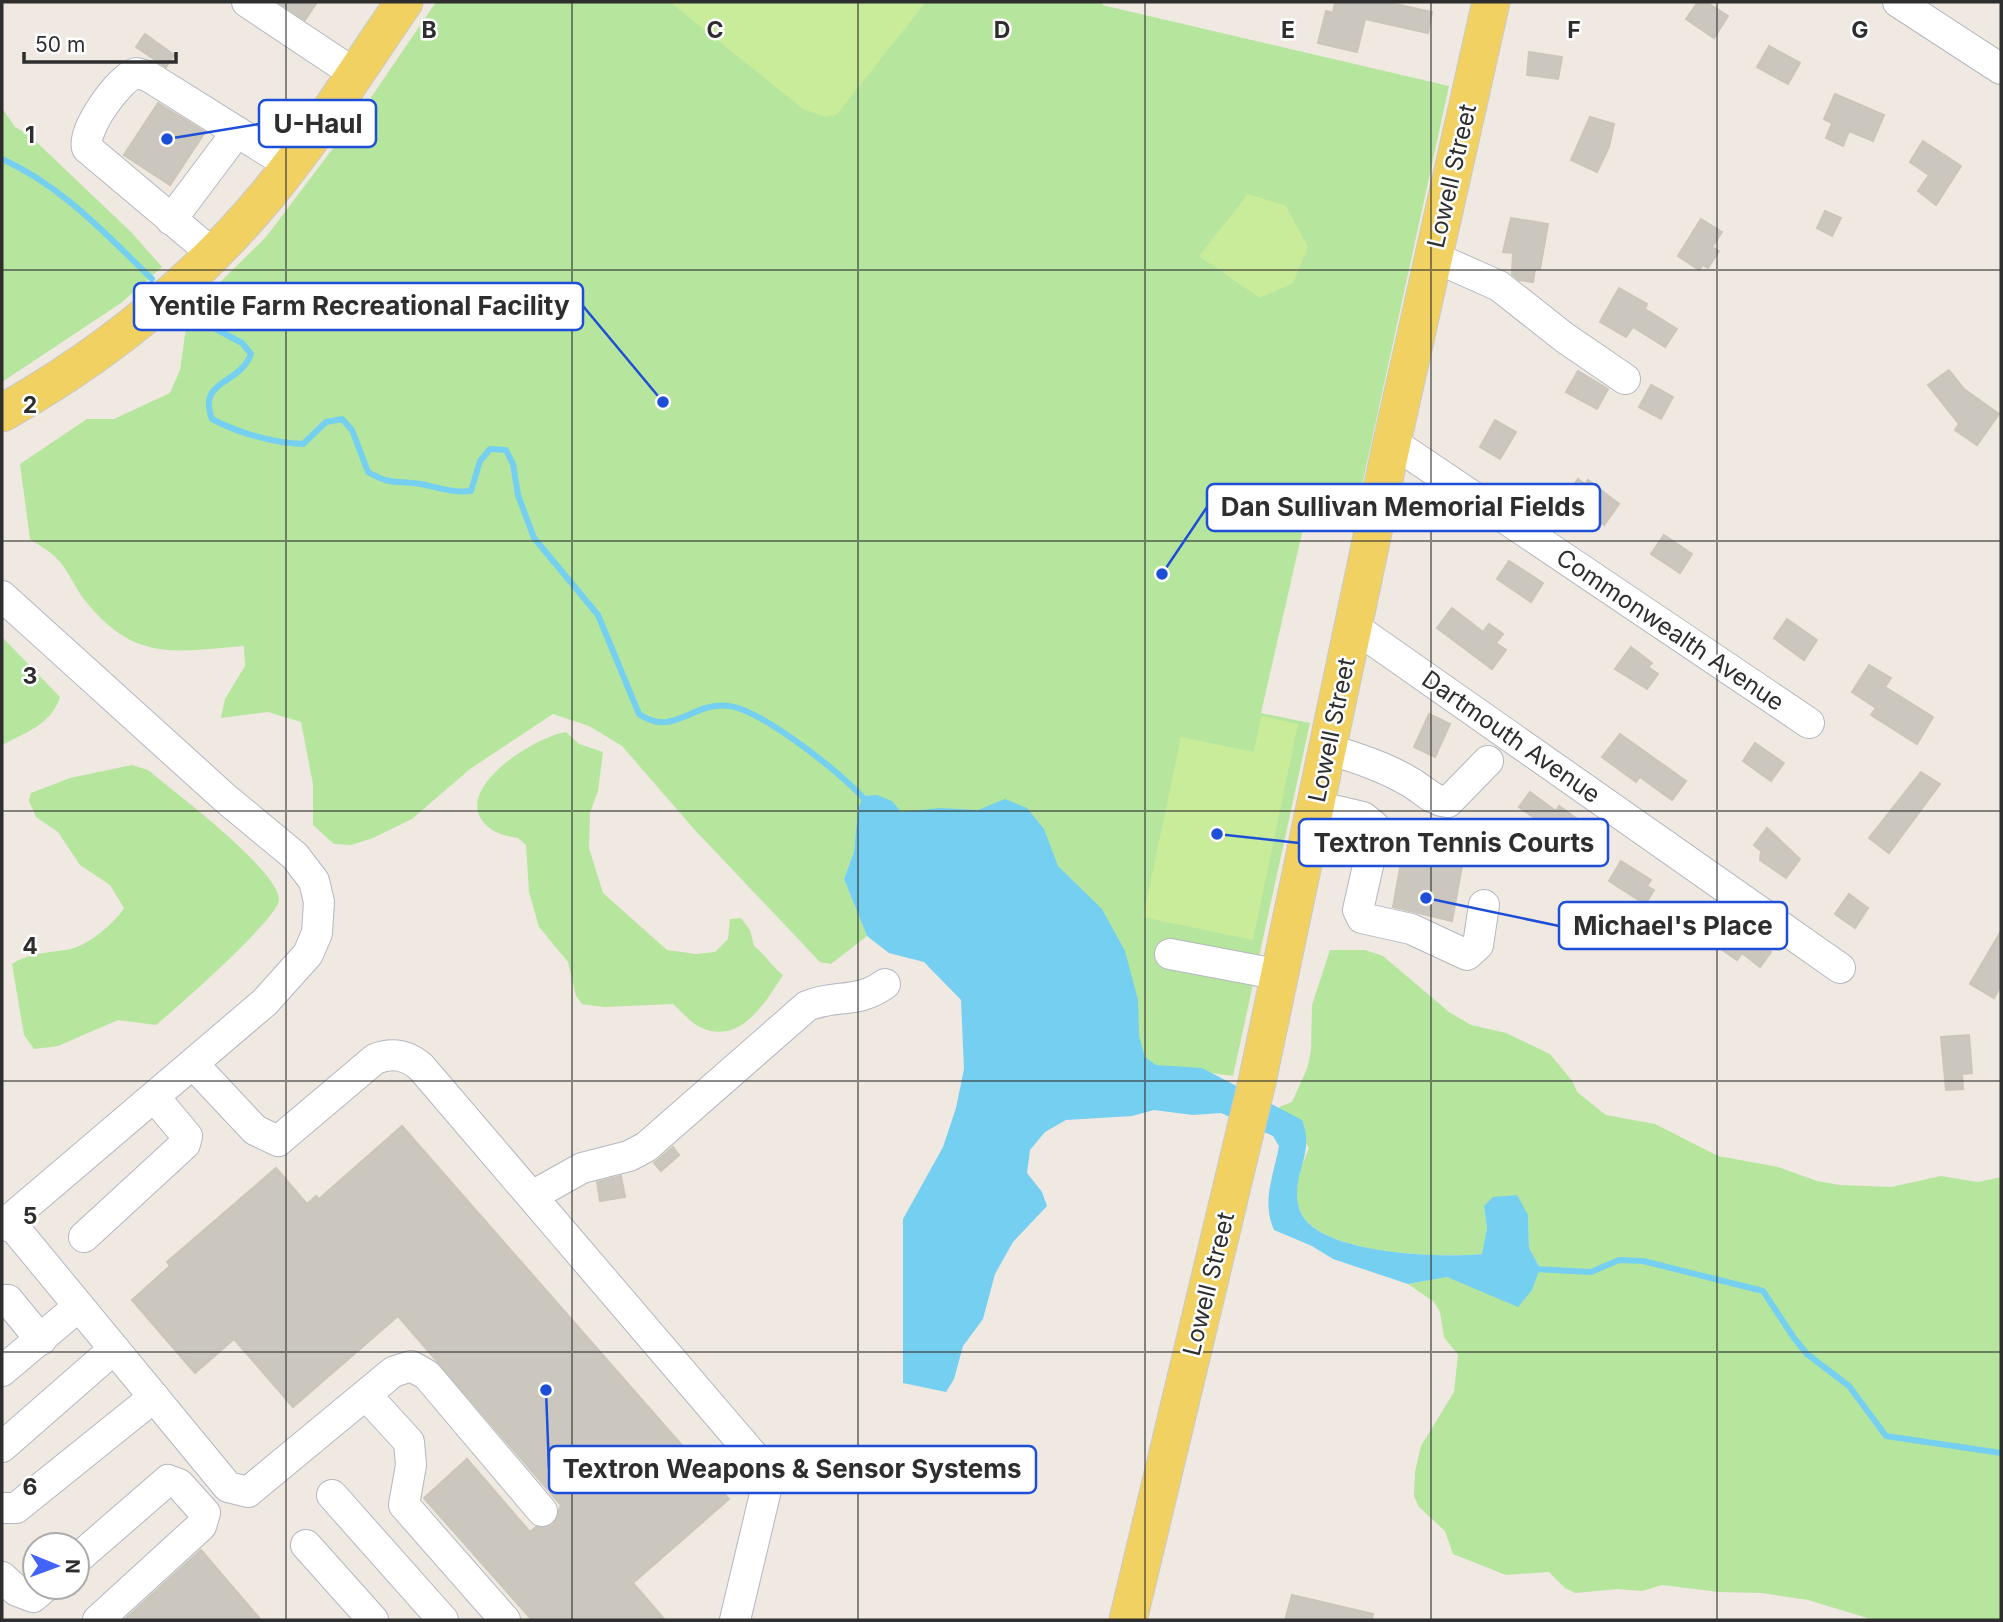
<svg xmlns="http://www.w3.org/2000/svg" width="2003" height="1622" viewBox="0 0 2003 1622" font-family="Inter,sans-serif">
  <style>
    .green { fill: #b6e59e }
    .pitch { fill: #c9ec9a }
    .water { fill: #75cff0 }
    .lines { fill: none; stroke-linecap: round; stroke-linejoin: round }
    .stream { stroke: #75cff0; stroke-width: 6 }
    .building { fill: #cbc7bf; stroke: #cbc5ba; stroke-width: 2 }
    .minor-casing { stroke: #b4b7c1; stroke-width: 32 }
    .major-casing { stroke: #c9c9c9; stroke-width: 39 }
    .minor { stroke: #fff; stroke-width: 30 }
    .major { stroke: #f2d163; stroke-width: 37 }
    .grid { fill: none; stroke: #2e2e2e; stroke-width: 2; stroke-opacity: 0.55 }
    .labels { text-anchor: middle; stroke-width: 5; stroke-linejoin: round; paint-order: stroke }
    .street-label { font-size: 24px; fill: #2e2e2e; stroke: #fff }
    .grid-label { font-size: 23px; text-anchor: middle; font-weight: bold; fill: #2e2e2e; stroke: #fff; stroke-width: 5; stroke-linejoin: round; paint-order: stroke }
    .leader { fill: none; stroke: #1d4ed8; stroke-width: 2.5 }
    .callout-dot { fill: #1d4ed8; stroke: #fff; stroke-width: 2.5 }
    .callout { fill: #fff; stroke: #1d4ed8; stroke-width: 2.5 }
    .callout-label { font-size: 26px; text-anchor: middle; font-weight: bold; fill: #2e2e2e }
  </style>
  <rect width="100%" height="100%" fill="#efe9e1"/>
  <g class="green">
    <path d="M 436,2 L 1104,2 L 1102,5 L 1449,86 L 1359,499 L 1312,489 L 1261,713 L 1310,723 L 1233,1076 L 1066,1053 L 858,809 L 854,852 L 844,879 L 867,936 L 831,964 L 820,962 L 694,829 L 622,746 L 589,726 L 553,714 L 470,769 L 412,819 L 373,838 L 351,845 L 334,844 L 313,825 L 313,784 L 301,722 L 268,712 L 221,718 L 225,699 L 245,666 L 244,646 C 171,652 133,662 83,598 C 75,587 69,573 60,562 C 53,553 40,546 30,539 L 20,464 L 87,419 L 114,419 L 170,393 L 180,370 L 188,314 L 266,237 L 368,102 Z"/>
    <path d="M 2,108 L 15,127 L 29,135 L 131,232 L 162,267 L 121,303 L 2,382 Z"/>
    <path d="M 2,637 L 60,697 C 51,725 26,732 2,745 Z"/>
    <path d="M 566,732 L 579,744 L 603,752 L 598,791 L 590,813 L 589,848 L 603,893 L 667,950 L 696,954 L 715,952 L 728,939 L 730,919 L 741,918 L 750,930 L 754,946 C 766,955 772,967 783,975 C 765,1003 739,1048 698,1026 C 689,1021 681,1011 673,1004 L 604,1007 L 582,1004 L 576,996 L 568,962 L 539,927 L 529,892 L 526,845 L 518,838 C 506,837 492,832 484,823 C 453,787 537,736 566,732 Z"/>
    <path d="M 132,765 L 148,770 C 173,791 280,871 279,900 C 277,920 176,1008 156,1025 L 118,1020 L 58,1046 L 34,1049 L 24,1035 L 12,964 C 30,952 51,953 71,949 C 88,945 115,923 124,908 L 110,885 L 80,865 L 58,832 L 36,817 L 29,801 L 31,793 L 70,778 Z"/>
    <path d="M 1330,950 L 1365,950 L 1383,956 L 1449,1012 L 1471,1025 L 1506,1033 L 1550,1054 L 1573,1082 L 1577,1092 L 1606,1115 L 1655,1124 L 1718,1156 L 1778,1167 L 1817,1181 L 1840,1185 L 1891,1187 L 1941,1176 L 1978,1182 L 2001,1177 L 2001,1620 L 1874,1620 L 1808,1600 L 1762,1593 L 1719,1592 L 1662,1585 L 1642,1591 L 1618,1589 L 1575,1593 L 1565,1588 L 1549,1572 L 1506,1575 L 1453,1554 L 1445,1531 L 1419,1507 L 1414,1496 L 1415,1472 L 1421,1446 L 1454,1392 L 1458,1355 L 1444,1337 L 1440,1312 L 1434,1302 L 1408,1284 L 1446,1277 L 1474,1286 L 1540,1268 L 1529,1248 L 1528,1215 L 1484,1206 L 1487,1228 L 1483,1254 C 1441,1258 1319,1255 1300,1211 C 1292,1191 1301,1166 1309,1148 L 1279,1107 L 1292,1102 L 1307,1069 L 1311,1051 L 1312,1005 Z"/>
  </g>
  <g class="pitch">
    <path d="M 670,2 L 926,2 L 837,114 L 826,117 L 803,109 Z"/>
    <path d="M 1248,194 L 1286,206 L 1308,247 L 1293,283 L 1260,298 L 1199,256 Z"/>
    <path d="M 1261,716 L 1298,724 L 1253,940 L 1143,917 L 1181,737 L 1254,752 Z"/>
  </g>
  <path class="water" d="M 877,795 L 892,801 L 901,812 L 940,808 L 978,810 L 1005,799 L 1027,808 L 1044,829 L 1058,866 L 1102,909 L 1125,951 L 1138,1000 L 1139,1036 L 1145,1057 L 1156,1065 L 1202,1068 L 1302,1120 C 1316,1155 1290,1174 1299,1208 C 1312,1255 1443,1258 1482,1254 L 1487,1228 L 1484,1206 L 1493,1197 L 1517,1195 L 1528,1215 L 1529,1248 L 1540,1268 L 1532,1290 L 1518,1307 L 1447,1277 L 1408,1284 L 1333,1259 L 1312,1246 L 1274,1230 C 1261,1201 1274,1175 1279,1146 L 1273,1136 L 1221,1113 L 1193,1115 L 1154,1110 L 1132,1116 L 1066,1120 L 1045,1132 L 1030,1150 L 1027,1173 L 1042,1192 L 1047,1206 L 1013,1242 L 995,1274 L 983,1319 L 963,1346 L 954,1379 L 946,1392 L 903,1383 L 903,1219 L 943,1147 L 956,1108 L 964,1069 L 961,1000 L 924,962 L 889,953 L 867,936 L 844,879 L 854,852 L 858,809 L 863,796 Z"/>
  <g class="lines">
    <g class="stream">
      <path d="M 2,159 C 62,186 106,234 152,279"/>
      <path d="M 188,314 L 242,343 L 251,354 C 239,386 197,379 212,419 C 238,433 274,443 303,444 L 326,422 L 342,419 L 352,430 L 368,472 C 392,486 397,480 421,484 C 439,488 453,493 471,491 L 480,461 L 490,449 L 506,450 L 513,464 L 518,495 L 534,538 L 598,615 L 639,714 C 674,738 692,701 729,706 C 762,710 847,777 868,803"/>
      <path d="M 1534,1269 L 1591,1272 L 1619,1260 L 1643,1261 L 1763,1291 L 1794,1338 L 1807,1354 L 1849,1386 L 1886,1436 L 2001,1453"/>
    </g>
  </g>
  <g class="building">
    <path d="M 278,2 L 317,2 L 305,20 Z"/>
    <path d="M 1335,2 L 1386,2 L 1432,12 L 1428,33 L 1365,19 L 1357,52 L 1318,43 L 1326,11 L 1333,13 Z"/>
    <path d="M 1698,2 L 1706,2 L 1728,16 L 1714,38 L 1686,19 Z"/>
    <path d="M 145,34 L 174,55 L 166,67 L 136,47 Z"/>
    <path d="M 1769,46 L 1800,63 L 1788,84 L 1757,67 Z"/>
    <path d="M 1529,52 L 1562,57 L 1558,79 L 1527,75 Z"/>
    <path d="M 1835,94 L 1884,115 L 1873,141 L 1849,131 L 1843,146 L 1826,138 L 1832,123 L 1824,119 Z"/>
    <path d="M 158,103 L 205,132 L 170,185 L 124,155 Z"/>
    <path d="M 1590,117 L 1614,124 L 1609,147 L 1597,172 L 1571,160 Z"/>
    <path d="M 1923,141 L 1961,166 L 1936,205 L 1918,191 L 1929,175 L 1910,162 Z"/>
    <path d="M 1825,211 L 1841,218 L 1832,236 L 1817,228 Z"/>
    <path d="M 1511,218 L 1548,224 L 1540,269 L 1535,269 L 1533,282 L 1519,280 L 1512,274 L 1513,253 L 1503,252 Z"/>
    <path d="M 1701,219 L 1722,232 L 1712,247 L 1719,251 L 1708,268 L 1703,265 L 1699,270 L 1678,256 Z"/>
    <path d="M 1619,288 L 1647,304 L 1645,309 L 1677,329 L 1665,347 L 1633,327 L 1626,337 L 1600,322 Z"/>
    <path d="M 1949,370 L 1964,389 L 1999,414 L 1977,445 L 1955,430 L 1959,424 L 1928,385 Z"/>
    <path d="M 1578,371 L 1608,389 L 1597,409 L 1566,392 Z"/>
    <path d="M 1651,385 L 1673,397 L 1661,419 L 1639,407 Z"/>
    <path d="M 1495,420 L 1516,432 L 1500,459 L 1480,447 Z"/>
    <path d="M 1578,479 L 1585,484 L 1588,480 L 1619,504 L 1604,525 L 1565,497 Z"/>
    <path d="M 1664,535 L 1692,554 L 1680,573 L 1651,554 Z"/>
    <path d="M 1509,561 L 1543,583 L 1531,602 L 1497,579 Z"/>
    <path d="M 1452,608 L 1483,632 L 1489,624 L 1503,634 L 1496,643 L 1506,650 L 1492,669 L 1437,628 Z"/>
    <path d="M 1787,619 L 1817,640 L 1804,660 L 1774,638 Z"/>
    <path d="M 1631,647 L 1652,663 L 1648,667 L 1658,674 L 1647,689 L 1615,669 Z"/>
    <path d="M 1869,665 L 1891,678 L 1885,687 L 1933,717 L 1917,744 L 1871,715 L 1876,708 L 1852,692 Z"/>
    <path d="M 1429,714 L 1450,724 L 1435,757 L 1414,747 Z"/>
    <path d="M 1620,734 L 1686,781 L 1672,800 L 1640,777 L 1636,782 L 1602,757 Z"/>
    <path d="M 1755,743 L 1784,763 L 1771,781 L 1743,761 Z"/>
    <path d="M 1921,772 L 1940,784 L 1889,853 L 1869,838 Z"/>
    <path d="M 1530,792 L 1556,811 L 1559,806 L 1584,824 L 1570,843 L 1519,807 Z"/>
    <path d="M 1767,828 L 1800,859 L 1786,878 L 1760,860 L 1761,851 L 1754,845 Z"/>
    <path d="M 1403,852 L 1451,861 L 1451,864 L 1462,866 L 1452,921 L 1393,907 Z"/>
    <path d="M 1621,861 L 1651,880 L 1647,886 L 1654,890 L 1645,904 L 1609,881 Z"/>
    <path d="M 1849,894 L 1868,908 L 1855,928 L 1835,914 Z"/>
    <path d="M 1731,921 L 1771,952 L 1760,967 L 1742,953 L 1737,960 L 1714,944 Z"/>
    <path d="M 2001,931 L 2001,985 L 1994,998 L 1970,984 Z"/>
    <path d="M 1969,1035 L 1972,1073 L 1962,1074 L 1963,1089 L 1946,1090 L 1941,1037 Z"/>
    <path d="M 402,1126 L 729,1499 L 633,1583 L 665,1620 L 532,1620 L 424,1498 L 467,1459 L 530,1532 L 536,1527 L 553,1525 L 561,1505 L 398,1316 L 293,1407 L 234,1339 L 195,1373 L 132,1300 L 170,1266 L 167,1262 L 276,1168 L 307,1204 L 316,1196 L 319,1199 Z"/>
    <path d="M 673,1147 L 679,1155 L 661,1171 L 654,1163 Z"/>
    <path d="M 621,1176 L 625,1197 L 600,1201 L 597,1182 Z"/>
    <path d="M 201,1550 L 261,1620 L 124,1620 Z"/>
    <path d="M 1292,1595 L 1373,1614 L 1372,1620 L 1285,1620 Z"/>
  </g>
  <g class="lines">
    <g class="minor-casing">
      <g id="minor">
        <path d="M 247,2 L 355,74"/>
        <path d="M 1898,2 L 2001,69"/>
        <path d="M 171,220 L 237,132"/>
        <path d="M 213,254 L 87,148 C 82,130 119,78 136,73 L 148,76 L 290,165"/>
        <path d="M 1434,257 L 1499,286 L 1565,338 L 1625,379"/>
        <path d="M 1392,442 L 1809,723"/>
        <path d="M 2,596 L 225,798 L 295,856 L 314,881 L 319,902 L 317,933 L 308,954 L 265,1002 L 2,1226"/>
        <path d="M 1354,627 L 1840,968"/>
        <path d="M 1328,749 C 1357,758 1385,767 1410,782 C 1424,790 1432,801 1448,802 L 1488,761"/>
        <path d="M 1316,806 L 1363,817 L 1374,826 L 1375,835 L 1358,910 L 1362,918 L 1411,929 L 1467,955 L 1478,945 L 1484,905"/>
        <path d="M 1170,954 L 1281,975"/>
        <path d="M 194,1065 L 255,1130 L 278,1141 L 375,1059 C 393,1052 407,1055 421,1067 L 758,1461 L 765,1475 L 766,1490 L 735,1620"/>
        <path d="M 532,1196 L 582,1168 L 629,1156 L 646,1147 L 807,1006 C 836,994 858,1004 885,984"/>
        <path d="M 8,1220 L 228,1487 L 248,1492 L 393,1372 L 411,1366 L 427,1375 L 542,1511"/>
        <path d="M 84,1237 L 185,1144 L 187,1136 L 155,1098"/>
        <path d="M 2,1300 L 8,1300 L 41,1340"/>
        <path d="M 2,1371 L 79,1306"/>
        <path d="M 366,1395 L 409,1442 L 411,1465 L 404,1505 L 505,1620"/>
        <path d="M 2,1447 L 114,1349"/>
        <path d="M 332,1495 L 443,1620"/>
        <path d="M 2,1508 L 16,1508 L 154,1397"/>
        <path d="M 306,1545 L 373,1620"/>
        <path d="M 77,1559 L 168,1480 L 179,1484 L 205,1513 L 201,1526 L 98,1620"/>
        <path d="M 2,1577 L 17,1591 L 33,1597 L 45,1587"/>
      </g>
    </g>
    <g class="major-casing">
      <g id="major">
        <path d="M 2,413 C 102,357 194,283 268,194 C 318,133 360,66 404,2"/>
        <path d="M 1128,1620 L 1257,1082 L 1392,442 L 1491,2"/>
      </g>
    </g>
    <use href="#minor" class="minor"/>
    <use href="#major" class="major"/>
  </g>
  <path class="grid" d="M 286,2 L 286,1620M 572,2 L 572,1620M 858,2 L 858,1620M 1145,2 L 1145,1620M 1431,2 L 1431,1620M 1717,2 L 1717,1620M 2,270 L 2001,270M 2,541 L 2001,541M 2,811 L 2001,811M 2,1081 L 2001,1081M 2,1352 L 2001,1352"/>
  <g class="labels">
    <g class="street-label">
      <text transform="translate(1452 176) rotate(-77)" y="8">Lowell Street</text>
      <text transform="translate(1670 630) rotate(34)" y="8">Commonwealth Avenue</text>
      <text transform="translate(1332 730) rotate(-78)" y="8">Lowell Street</text>
      <text transform="translate(1511 737) rotate(35)" y="8">Dartmouth Avenue</text>
      <text transform="translate(1209 1284) rotate(-76)" y="8">Lowell Street</text>
    </g>
  </g>
  <g class="grid-label">
    <text x="429" y="38">B</text>
    <text x="715" y="38">C</text>
    <text x="1002" y="38">D</text>
    <text x="1288" y="38">E</text>
    <text x="1574" y="38">F</text>
    <text x="1860" y="38">G</text>
    <text x="30" y="143">1</text>
    <text x="30" y="413">2</text>
    <text x="30" y="684">3</text>
    <text x="30" y="954">4</text>
    <text x="30" y="1224">5</text>
    <text x="30" y="1495">6</text>
  </g>
  <path class="leader" d="M167 139L259 124M663 402L583 306M1162 574L1207 507M1217 834L1299 843M1426 898L1559 926M546 1390L549 1469"/>
  <g class="callout-dot">
    <circle cx="167" cy="139" r="7"/>
    <circle cx="663" cy="402" r="7"/>
    <circle cx="1162" cy="574" r="7"/>
    <circle cx="1217" cy="834" r="7"/>
    <circle cx="1426" cy="898" r="7"/>
    <circle cx="546" cy="1390" r="7"/>
  </g>
  <g class="callout">
    <rect x="259" y="100" width="117" height="47" rx="7"/>
    <rect x="134" y="283" width="449" height="47" rx="7"/>
    <rect x="1207" y="484" width="393" height="47" rx="7"/>
    <rect x="1299" y="819" width="309" height="47" rx="7"/>
    <rect x="1559" y="902" width="228" height="47" rx="7"/>
    <rect x="549" y="1446" width="487" height="47" rx="7"/>
  </g>
  <g class="callout-label">
    <text x="318" y="133">U-Haul</text>
    <text x="359" y="315">Yentile Farm Recreational Facility</text>
    <text x="1403" y="516">Dan Sullivan Memorial Fields</text>
    <text x="1454" y="852">Textron Tennis Courts</text>
    <text x="1673" y="935">Michael's Place</text>
    <text x="792" y="1478">Textron Weapons &amp; Sensor Systems</text>
  </g>
  <rect width="2003" height="1622" fill="none" stroke="#2e2e2e" stroke-width="7"/>
  <g transform="translate(56 1566) rotate(91)"><circle r="33" fill="#ffffff" stroke="#ababab" stroke-width="2"/>
  <path d="M0-5L12 26L0 18L-12 26Z" fill="#4264fb"/>
  <text y="-10" font-size="19" font-weight="bold" text-anchor="middle" fill="#2e2e2e">N</text>
  </g>
  <path d="M24 52v10h152v-10" fill="none" stroke="#2e2e2e" stroke-width="3.5"/>
  <text x="35" y="52" font-size="21" fill="#2e2e2e" stroke="#ffffff" stroke-width="5" paint-order="stroke">50 m</text>
</svg>
